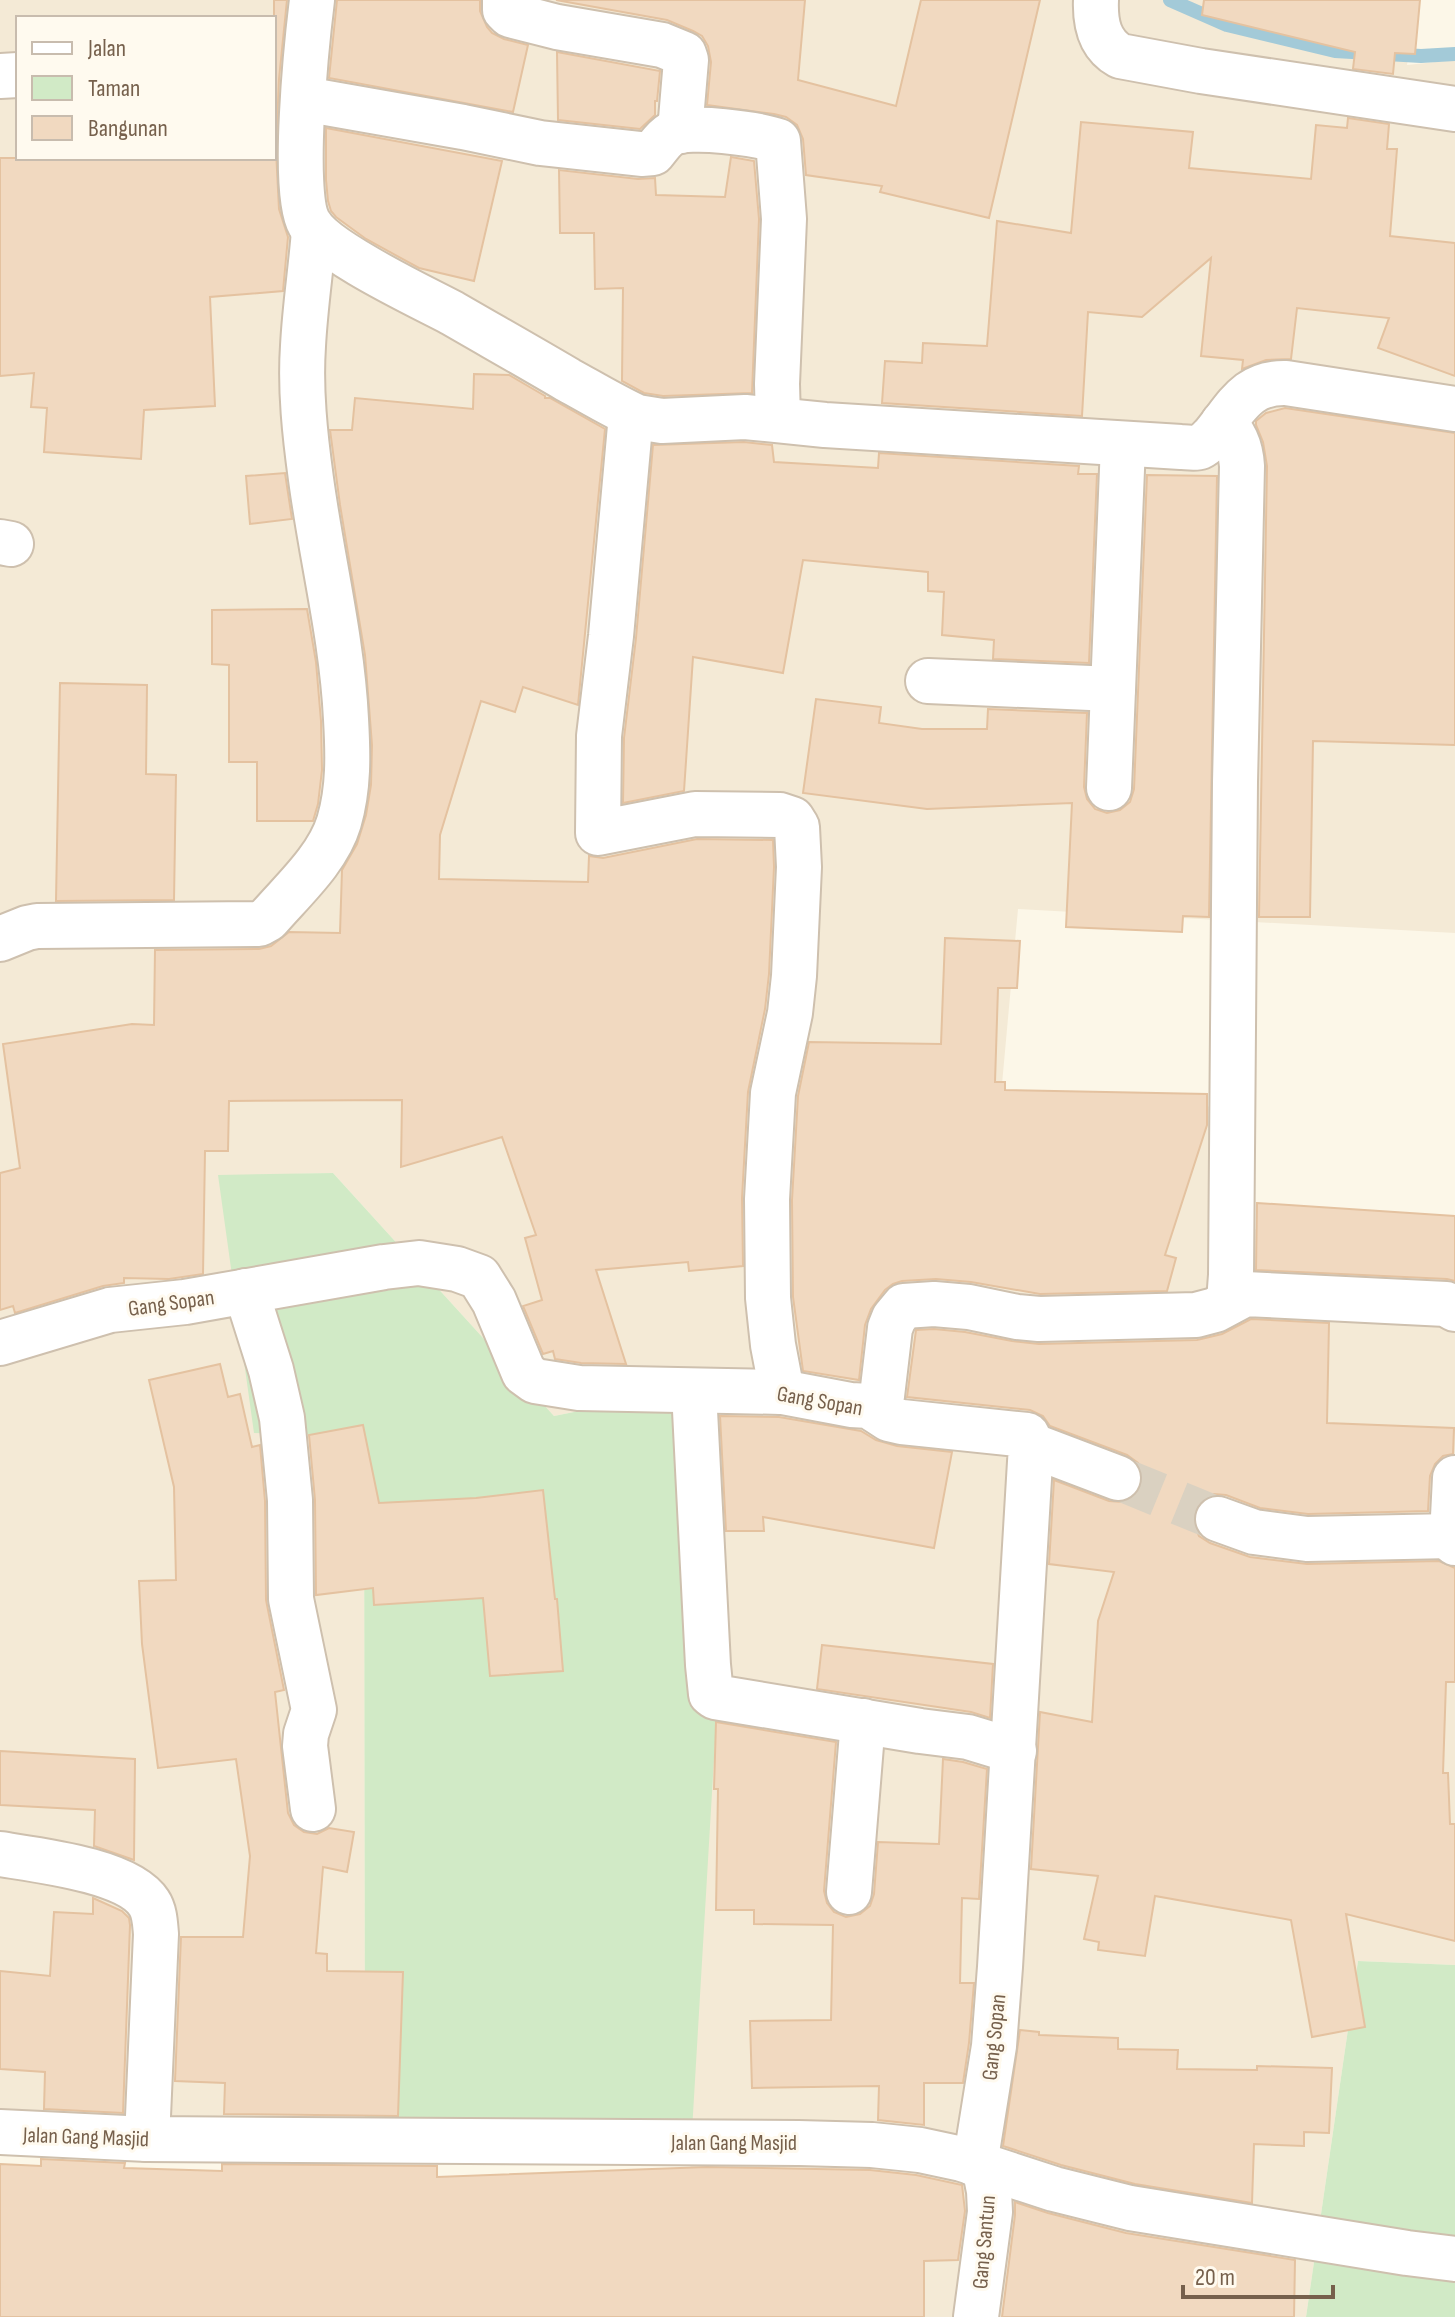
<svg xmlns="http://www.w3.org/2000/svg" width="1455" height="2317" viewBox="0 0 1455 2317" font-family="'Sofia Sans Condensed',sans-serif">
  <style>
    .residential { fill: #f4ead6; fill-rule: evenodd }
    .green { fill: #d1eac6 }
    .lines { fill: none; stroke-linecap: round; stroke-linejoin: round }
    .stream { stroke: #a3cad8; stroke-width: 14 }
    .building { fill: #f1d9c0; stroke: #e4c2a0; stroke-width: 2 }
    .street-tunnel { stroke: #dad1c1; stroke-width: 44; stroke-dasharray: 44 22; stroke-linecap: butt }
    .street-casing { stroke: #cec0ae; stroke-width: 48 }
    .street { stroke: #fff; stroke-width: 44 }
    .labels { text-anchor: middle; stroke-width: 6; stroke-linejoin: round; paint-order: stroke }
    .street-label { font-size: 22px; fill: #76604c; stroke: #fffaef }
  </style>
  <rect width="100%" height="100%" fill="#fcf7e8"/>
  <path class="residential" d="M 0,0 L 1417,0 L 1407,65 L 1455,60 L 1455,933 L 1018,909 L 1001,1095 L 1235,1108 L 1238,1228 L 1455,1246 L 1455,1965 L 1358,1961 L 1306,2317 L 687,2317 L 691,2148 L 673,1392 L 554,1416 L 333,1173 L 219,1176 L 364,1435 L 365,2132 L 0,2114 ZM 18,18 L 274,18 L 274,158 L 18,158 Z"/>
  <g class="green">
    <path d="M 333,1173 L 554,1416 L 674,1392 L 717,1708 L 691,2148 L 365,2132 L 364,1436 L 254,1433 L 218,1175 Z"/>
    <path d="M 1358,1961 L 1455,1965 L 1455,2317 L 1306,2317 Z"/>
  </g>
  <g class="lines">
    <path class="stream" d="M 1170,0 L 1227,25 L 1335,51 L 1421,56 L 1455,54"/>
  </g>
  <g class="building">
    <path d="M 274,0 L 287,0 L 279,79 L 276,150 L 279,209 L 288,237 L 283,291 L 210,297 L 215,406 L 144,410 L 141,459 L 44,452 L 47,408 L 31,407 L 34,373 L 0,376 L 0,158 L 274,158 Z"/>
    <path d="M 337,0 L 480,0 L 480,11 L 487,27 L 492,33 L 504,39 L 528,45 L 513,112 L 329,78 Z"/>
    <path d="M 556,0 L 805,0 L 798,80 L 896,106 L 921,0 L 1040,0 L 989,218 L 880,192 L 882,186 L 806,175 L 803,139 L 797,125 L 786,117 L 774,114 L 707,105 L 711,62 L 708,46 L 702,36 L 693,31 L 667,20 Z"/>
    <path d="M 1204,0 L 1420,0 L 1415,54 L 1395,53 L 1393,74 L 1353,69 L 1355,52 L 1202,15 Z"/>
    <path d="M 557,52 L 660,71 L 657,101 L 655,101 L 655,115 L 640,129 L 558,120 Z"/>
    <path d="M 1348,118 L 1389,124 L 1387,149 L 1397,149 L 1390,236 L 1455,243 L 1455,376 L 1378,348 L 1389,318 L 1297,308 L 1291,359 L 1266,360 L 1242,369 L 1243,360 L 1201,356 L 1211,258 L 1142,317 L 1088,312 L 1082,416 L 882,403 L 885,361 L 922,363 L 923,343 L 987,346 L 997,221 L 1071,233 L 1081,122 L 1193,132 L 1189,168 L 1311,179 L 1316,125 L 1347,128 Z"/>
    <path d="M 326,128 L 502,161 L 474,281 L 419,268 L 366,239 L 336,217 L 331,211 L 328,201 L 326,180 Z"/>
    <path d="M 731,157 L 754,161 L 759,219 L 752,393 L 663,396 L 644,393 L 622,381 L 623,288 L 595,289 L 594,233 L 560,233 L 559,170 L 638,179 L 655,178 L 656,195 L 725,197 Z"/>
    <path d="M 474,374 L 509,375 L 545,396 L 545,398 L 550,398 L 605,429 L 578,705 L 523,687 L 515,712 L 481,701 L 440,835 L 439,879 L 588,882 L 589,856 L 603,858 L 697,839 L 773,840 L 774,867 L 769,974 L 765,1009 L 748,1092 L 742,1198 L 743,1266 L 689,1271 L 688,1262 L 596,1270 L 626,1364 L 581,1363 L 555,1359 L 553,1351 L 543,1354 L 523,1306 L 542,1300 L 525,1238 L 536,1235 L 502,1137 L 401,1167 L 402,1100 L 229,1101 L 228,1151 L 205,1151 L 203,1274 L 169,1279 L 124,1278 L 124,1283 L 103,1286 L 15,1313 L 13,1306 L 0,1310 L 0,1173 L 20,1168 L 3,1044 L 132,1024 L 154,1025 L 155,950 L 259,949 L 271,946 L 289,932 L 340,933 L 342,870 L 357,844 L 366,815 L 371,785 L 372,745 L 365,655 L 340,505 L 330,430 L 352,430 L 355,398 L 473,409 Z"/>
    <path d="M 1285,408 L 1455,433 L 1455,745 L 1313,741 L 1310,917 L 1259,917 L 1267,466 L 1263,442 L 1256,425 L 1256,421 L 1266,413 Z"/>
    <path d="M 744,442 L 772,445 L 774,462 L 878,468 L 879,453 L 1079,466 L 1078,474 L 1097,474 L 1089,663 L 993,659 L 994,640 L 942,635 L 944,592 L 928,591 L 928,572 L 803,560 L 783,673 L 693,657 L 684,791 L 623,803 L 624,738 L 636,638 L 653,445 Z"/>
    <path d="M 285,473 L 292,519 L 250,524 L 246,476 Z"/>
    <path d="M 1147,475 L 1217,476 L 1209,917 L 1183,916 L 1182,932 L 1066,927 L 1072,803 L 927,809 L 803,793 L 816,699 L 881,707 L 879,723 L 922,729 L 987,729 L 988,709 L 1087,713 L 1084,787 L 1087,799 L 1095,809 L 1107,813 L 1120,810 L 1130,802 L 1134,789 Z"/>
    <path d="M 307,609 L 316,662 L 321,721 L 322,770 L 318,804 L 313,821 L 257,821 L 257,762 L 229,762 L 229,665 L 212,664 L 212,610 Z"/>
    <path d="M 60,683 L 147,685 L 146,774 L 176,775 L 174,900 L 56,901 Z"/>
    <path d="M 945,938 L 1020,941 L 1017,988 L 998,988 L 995,1082 L 1005,1082 L 1005,1090 L 1207,1094 L 1207,1125 L 1165,1255 L 1176,1258 L 1167,1291 L 1040,1294 L 971,1282 L 936,1279 L 902,1281 L 893,1284 L 885,1290 L 871,1309 L 865,1325 L 859,1380 L 803,1371 L 793,1297 L 792,1200 L 798,1096 L 809,1042 L 941,1044 Z"/>
    <path d="M 1257,1203 L 1455,1216 L 1455,1281 L 1447,1279 L 1256,1270 Z"/>
    <path d="M 1251,1319 L 1329,1323 L 1327,1423 L 1454,1428 L 1453,1454 L 1443,1456 L 1435,1464 L 1430,1476 L 1428,1511 L 1308,1514 L 1260,1508 L 1226,1495 L 1214,1494 L 1203,1499 L 1194,1511 L 1194,1524 L 1199,1536 L 1210,1543 L 1250,1557 L 1307,1564 L 1439,1561 L 1455,1568 L 1455,1682 L 1446,1682 L 1443,1773 L 1448,1773 L 1450,1824 L 1455,1824 L 1455,1941 L 1346,1914 L 1365,2027 L 1312,2037 L 1291,1920 L 1155,1896 L 1145,1956 L 1098,1950 L 1099,1942 L 1084,1939 L 1098,1876 L 1031,1869 L 1040,1712 L 1092,1722 L 1098,1621 L 1114,1572 L 1049,1564 L 1054,1480 L 1109,1501 L 1123,1502 L 1134,1497 L 1142,1486 L 1142,1473 L 1138,1463 L 1127,1455 L 1050,1426 L 1043,1416 L 1030,1410 L 907,1397 L 916,1330 L 934,1329 L 965,1332 L 1012,1341 L 1039,1344 L 1197,1340 L 1222,1334 Z"/>
    <path d="M 220,1364 L 228,1397 L 240,1394 L 252,1447 L 260,1445 L 265,1501 L 266,1600 L 284,1690 L 275,1692 L 288,1813 L 294,1825 L 304,1832 L 317,1834 L 329,1828 L 354,1832 L 347,1872 L 323,1867 L 316,1953 L 327,1954 L 327,1971 L 403,1972 L 398,2116 L 224,2114 L 225,2083 L 175,2081 L 181,1937 L 243,1937 L 250,1856 L 236,1759 L 158,1768 L 142,1644 L 139,1581 L 176,1580 L 174,1487 L 149,1380 Z"/>
    <path d="M 720,1416 L 779,1417 L 861,1431 L 876,1440 L 897,1446 L 952,1452 L 934,1548 L 763,1517 L 764,1531 L 726,1531 Z"/>
    <path d="M 363,1425 L 379,1503 L 476,1498 L 543,1490 L 555,1599 L 557,1599 L 563,1671 L 490,1676 L 483,1598 L 374,1605 L 373,1588 L 316,1595 L 315,1500 L 309,1435 Z"/>
    <path d="M 822,1645 L 993,1664 L 990,1718 L 971,1712 L 817,1689 Z"/>
    <path d="M 716,1722 L 836,1742 L 824,1891 L 827,1903 L 834,1912 L 846,1917 L 860,1914 L 870,1906 L 874,1894 L 878,1842 L 939,1844 L 943,1759 L 963,1762 L 987,1769 L 979,1899 L 962,1898 L 960,1983 L 974,1983 L 969,2043 L 963,2083 L 924,2083 L 924,2125 L 878,2120 L 879,2086 L 752,2088 L 750,2021 L 831,2020 L 833,1925 L 754,1924 L 754,1910 L 716,1910 L 718,1789 L 714,1789 Z"/>
    <path d="M 0,1751 L 135,1759 L 134,1860 L 94,1846 L 95,1810 L 0,1805 Z"/>
    <path d="M 93,1898 L 122,1911 L 129,1918 L 130,1925 L 123,2113 L 44,2109 L 45,2072 L 0,2069 L 0,1971 L 50,1976 L 54,1912 L 93,1914 Z"/>
    <path d="M 1020,2030 L 1039,2032 L 1039,2035 L 1118,2038 L 1118,2049 L 1178,2050 L 1177,2069 L 1257,2070 L 1257,2066 L 1332,2068 L 1329,2133 L 1304,2132 L 1304,2146 L 1254,2144 L 1252,2203 L 1135,2184 L 1061,2165 L 1003,2146 Z"/>
    <path d="M 41,2159 L 125,2163 L 124,2168 L 222,2171 L 222,2164 L 437,2166 L 437,2177 L 707,2167 L 870,2170 L 916,2175 L 962,2185 L 965,2211 L 958,2260 L 924,2261 L 924,2317 L 0,2317 L 0,2164 L 41,2166 Z"/>
    <path d="M 1015,2202 L 1048,2213 L 1126,2233 L 1295,2260 L 1294,2317 L 1002,2317 L 1015,2215 Z"/>
  </g>
  <g class="lines">
    <path class="street-tunnel" d="M 1118,1478 L 1218,1519"/>
    <g class="street-casing">
      <g id="street">
        <path d="M 312,0 C 307,40 291,193 309,223 C 325,252 420,296 452,313 C 490,335 529,357 568,380 C 590,392 613,406 637,417 L 662,421 L 745,417 L 825,425 L 1181,447 C 1186,447 1195,449 1200,447 C 1205,445 1210,439 1214,435 C 1237,407 1247,382 1286,383 L 1455,409"/>
        <path d="M 505,0 L 505,10 L 510,15 L 557,27 L 662,45 L 684,54 L 686,60 L 680,131"/>
        <path d="M 1096,0 C 1095,23 1099,44 1120,56 L 1201,71 L 1455,109"/>
        <path d="M 0,76 L 18,75"/>
        <path d="M 304,99 L 463,127 L 540,143 L 641,154 L 653,153 C 658,147 664,138 671,134 C 688,124 759,134 778,141 L 784,219 L 777,384 L 778,419"/>
        <path d="M 631,415 L 611,636 L 599,736 L 598,833 L 695,814 L 780,815 L 792,819 L 797,827 L 799,867 L 794,976 L 790,1013 L 773,1093 L 767,1199 L 768,1298 L 773,1345 L 782,1392"/>
        <path d="M 1223,423 C 1236,434 1241,449 1242,466 L 1235,782 L 1231,1275 L 1229,1302"/>
        <path d="M 0,542 L 11,544"/>
        <path d="M 928,681 L 1113,689"/>
        <path d="M 1109,788 L 1123,445"/>
        <path d="M 0,939 L 27,928 L 37,926 L 259,924 L 268,919 C 293,890 328,859 339,822 C 349,788 348,754 346,719 C 342,638 322,560 311,479 C 305,435 300,390 303,346 C 305,307 311,269 314,231"/>
        <path d="M 246,1291 L 271,1370 L 282,1418 L 290,1500 L 291,1599 L 314,1710 L 306,1734 L 305,1746 L 313,1809"/>
        <path d="M 0,1343 L 110,1310 L 185,1302 L 384,1267 L 419,1263 L 457,1269 L 479,1277 L 494,1301 L 524,1373 L 535,1381 L 579,1388 L 782,1392 L 851,1405 L 869,1406 L 889,1419 L 902,1422 L 1027,1435 L 1031,1445 L 1000,1967 L 994,2046 L 975,2164"/>
        <path d="M 694,1391 L 708,1665 L 711,1694 L 715,1697 L 920,1731 L 968,1737 L 1014,1751"/>
        <path d="M 869,1406 L 876,1404 L 882,1396 L 890,1328 L 894,1318 L 904,1306 L 934,1304 L 969,1307 L 1017,1317 L 1039,1319 L 1196,1315 L 1215,1310 L 1245,1294 L 1446,1304 L 1455,1309"/>
        <path d="M 1031,1445 L 1118,1478"/>
        <path d="M 1455,1478 L 1452,1536 L 1455,1543"/>
        <path d="M 1218,1519 L 1254,1532 L 1307,1539 L 1452,1536"/>
        <path d="M 0,1854 C 37,1860 128,1870 149,1903 C 155,1912 155,1924 156,1934 L 147,2139"/>
        <path d="M 849,1892 L 863,1721"/>
        <path d="M 0,2132 L 147,2139 L 799,2143 L 872,2145 L 920,2150 L 962,2159 L 1054,2189 L 1130,2208 L 1407,2253 L 1455,2259"/>
        <path d="M 976,2317 L 990,2212 L 989,2191 L 984,2166"/>
      </g>
    </g>
    <use href="#street" class="street"/>
  </g>
  <g class="labels">
    <g class="street-label">
      <text transform="translate(171 1302) rotate(-8)" y="8">Gang Sopan</text>
      <text transform="translate(820 1400) rotate(10)" y="8">Gang Sopan</text>
      <text transform="translate(993 2037) rotate(-84)" y="8">Gang Sopan</text>
      <text transform="translate(86 2136) rotate(2)" y="8">Jalan Gang Masjid</text>
      <text x="734" y="2150">Jalan Gang Masjid</text>
      <text transform="translate(983 2242) rotate(-85)" y="8">Gang Santun</text>
    </g>
  </g>
  <rect x="16" y="16" width="260" height="144" fill="#fffaef" stroke="#c8bcae" stroke-width="2"/>
  <rect x="32" y="42" width="40" height="12" fill="#ffffff" stroke="#c8bcae" stroke-width="2"/>
  <text x="88" y="56" font-size="24" fill="#76604c">Jalan</text>
  <rect x="32" y="76" width="40" height="24" fill="#d1eac6" stroke="#c8bcae" stroke-width="2"/>
  <text x="88" y="96" font-size="24" fill="#76604c">Taman</text>
  <rect x="32" y="116" width="40" height="24" fill="#f1d9c0" stroke="#c8bcae" stroke-width="2"/>
  <text x="88" y="136" font-size="24" fill="#76604c">Bangunan</text>
  <path d="M1183 2285v12h150v-12" fill="none" stroke="#76604c" stroke-width="4"/>
  <text x="1195" y="2285" font-size="24" fill="#76604c" stroke="#fffaef" stroke-width="6" paint-order="stroke">20 m</text>
</svg>
